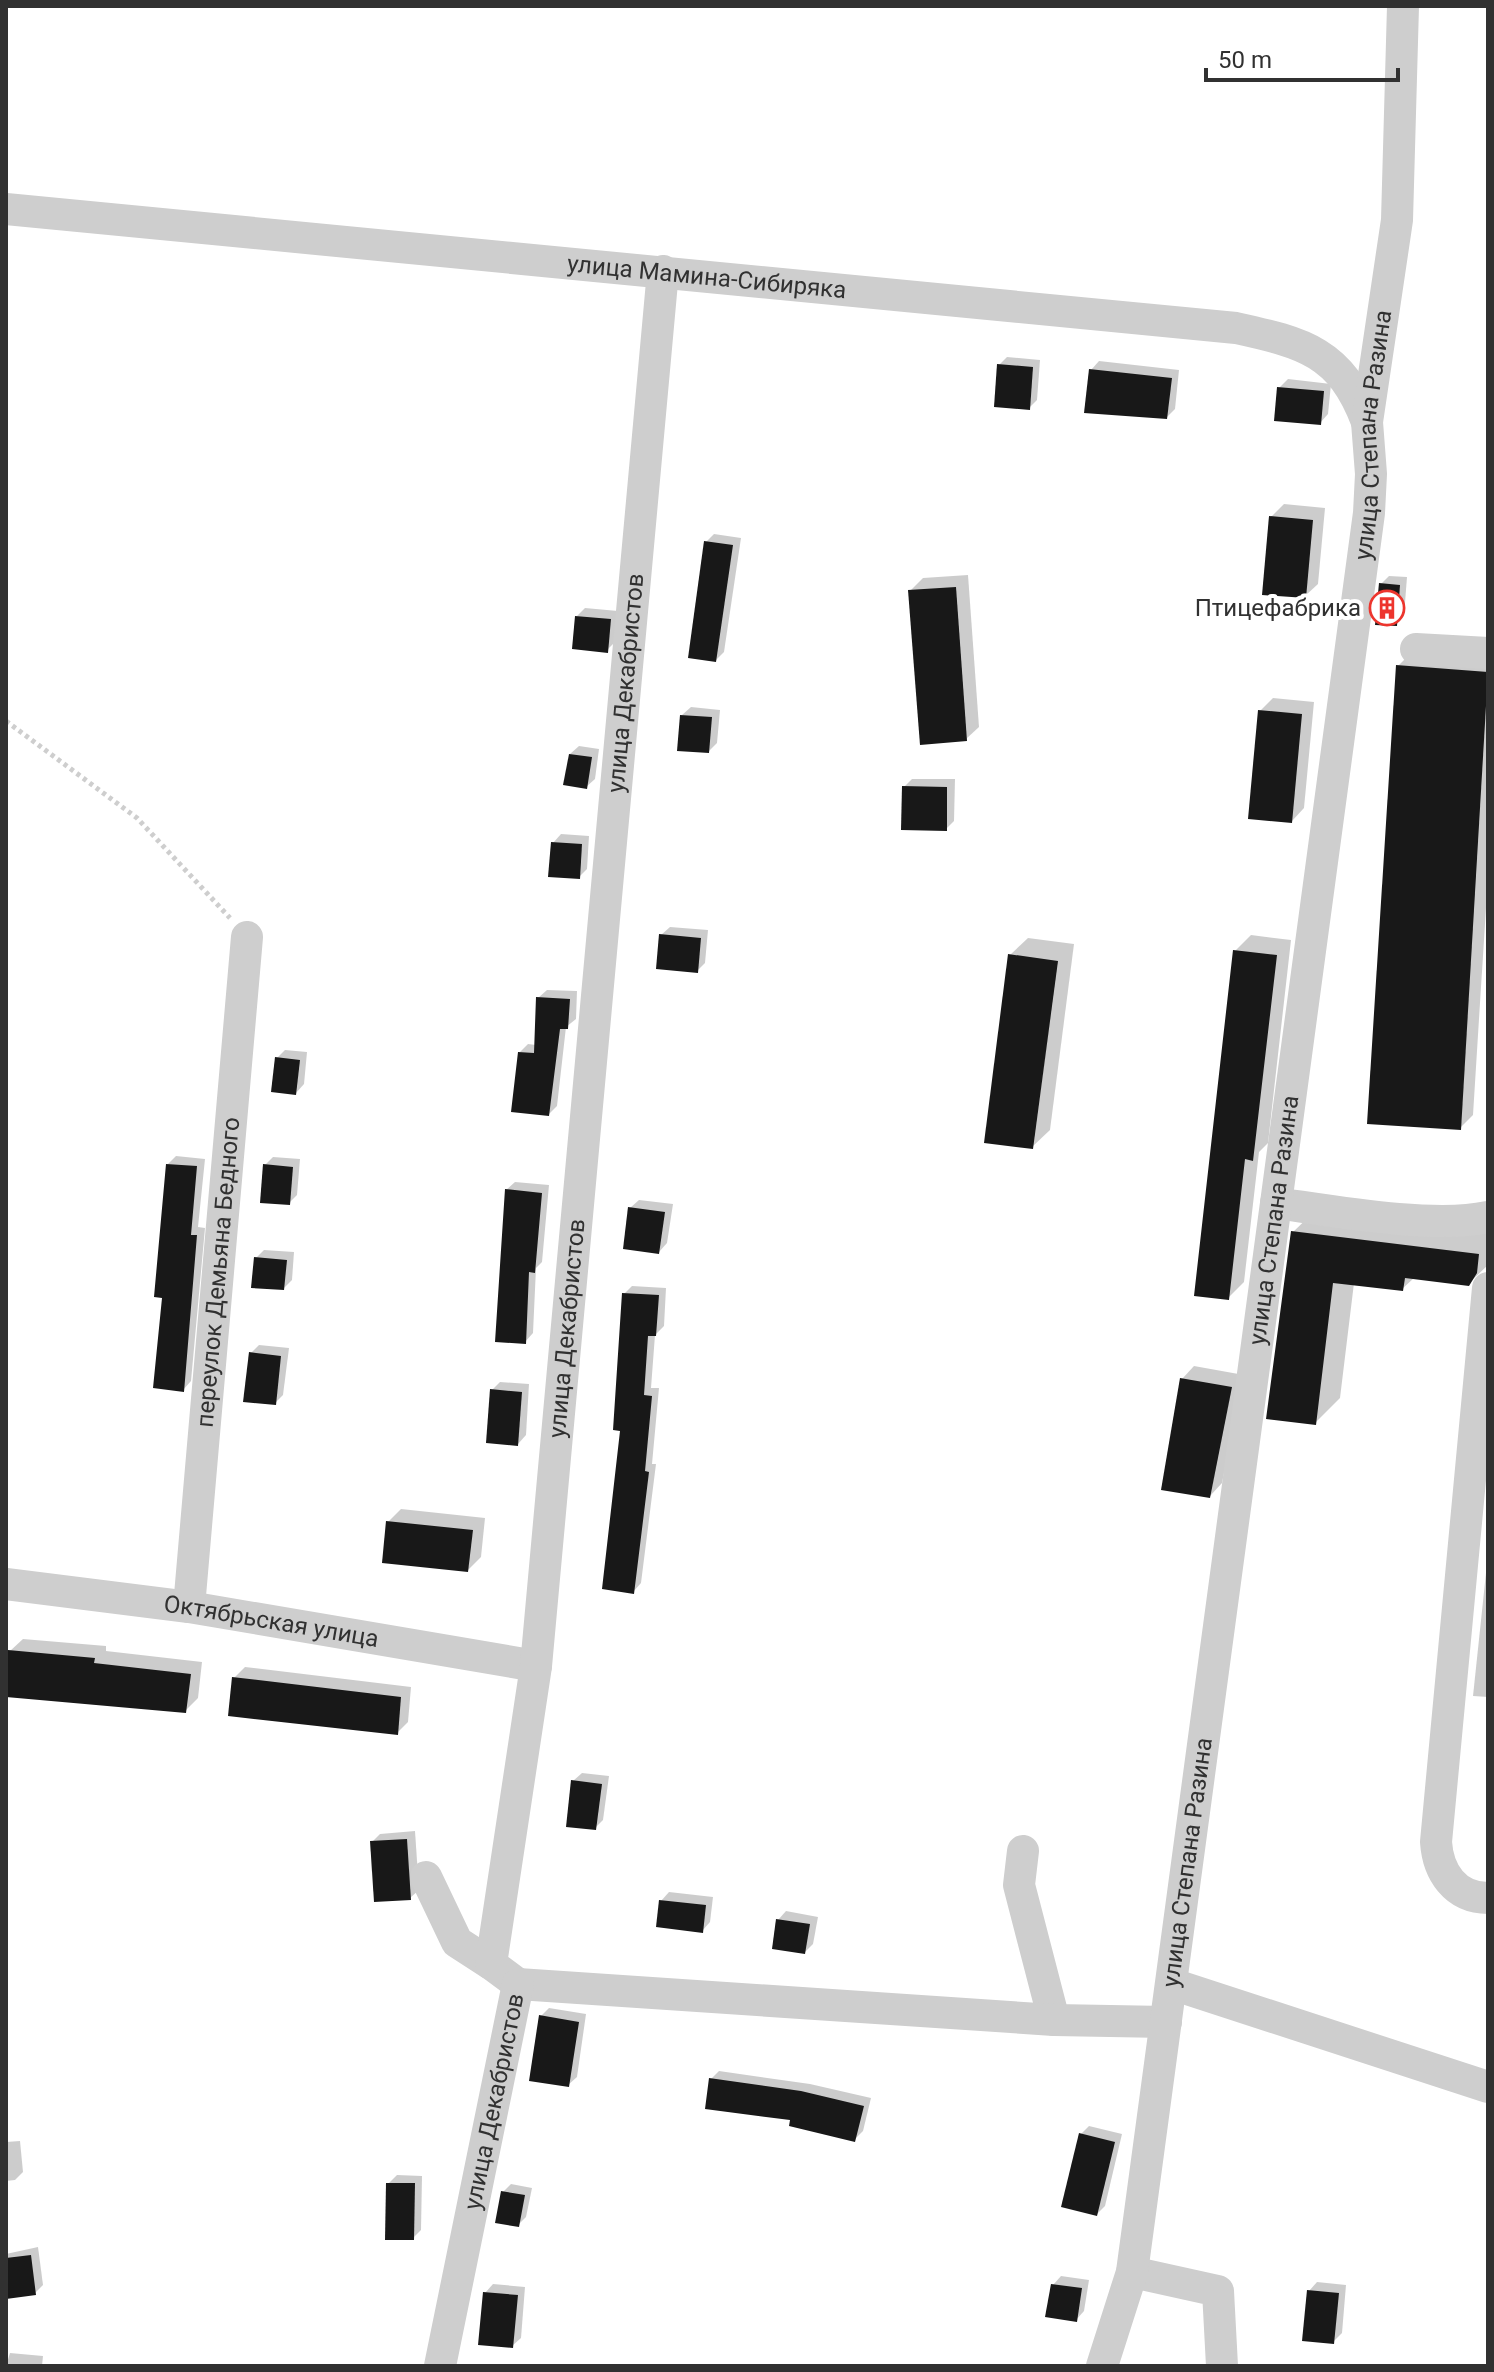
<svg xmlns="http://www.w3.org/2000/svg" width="1494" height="2372" viewBox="0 0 1494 2372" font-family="Roboto,sans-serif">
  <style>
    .shadow { fill: #0003 }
    .building { fill: #181818 }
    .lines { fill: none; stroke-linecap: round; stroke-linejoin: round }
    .path { stroke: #cecece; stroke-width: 5; stroke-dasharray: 4 4; stroke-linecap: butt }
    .minor { stroke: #cecece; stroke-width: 32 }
    .labels { text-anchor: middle; stroke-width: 8; stroke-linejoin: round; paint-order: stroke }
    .street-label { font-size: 24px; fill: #313131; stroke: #fff }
    .poi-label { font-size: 24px; fill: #313131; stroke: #fff; text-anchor: end }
  </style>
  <rect width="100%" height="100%" fill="#fff"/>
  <g class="shadow">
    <path d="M 1007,357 L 1040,360 L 1037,400 L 1029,408 L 999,365 Z"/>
    <path d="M 1099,361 L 1179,370 L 1175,409 L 1167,417 L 1091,370 Z"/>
    <path d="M 1288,379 L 1331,384 L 1328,414 L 1320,423 L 1279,388 Z"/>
    <path d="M 1284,504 L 1325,508 L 1318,584 L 1305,596 L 1271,517 Z"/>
    <path d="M 714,534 L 741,538 L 724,652 L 716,660 L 706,542 Z"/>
    <path d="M 968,575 L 979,727 L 966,739 L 910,591 L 923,578 Z"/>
    <path d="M 1389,576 L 1407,577 L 1404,616 L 1396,624 L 1381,584 Z"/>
    <path d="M 585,608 L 618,611 L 615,642 L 607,650 L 577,616 Z"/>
    <path d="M 1411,653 L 1488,658 L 1488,876 L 1473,1115 L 1460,1128 L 1398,666 Z"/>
    <path d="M 1273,698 L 1314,702 L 1304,808 L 1292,821 L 1260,711 Z"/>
    <path d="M 691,707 L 720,710 L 717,743 L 709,751 L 682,715 Z"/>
    <path d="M 579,746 L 599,749 L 595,779 L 586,787 L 570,754 Z"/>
    <path d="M 912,779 L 955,779 L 954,821 L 946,829 L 904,787 Z"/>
    <path d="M 561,834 L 589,836 L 587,869 L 579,877 L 553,843 Z"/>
    <path d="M 670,927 L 708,930 L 705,963 L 697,971 L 661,935 Z"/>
    <path d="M 1251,935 L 1291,940 L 1268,1143 L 1259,1152 L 1244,1282 L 1228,1298 L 1235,951 Z"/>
    <path d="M 1028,938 L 1074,944 L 1050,1130 L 1032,1147 L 1010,955 Z"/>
    <path d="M 547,990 L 577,991 L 576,1019 L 566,1027 L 557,1106 L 549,1114 L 520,1052 L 528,1044 L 536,1045 L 538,998 Z"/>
    <path d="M 285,1050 L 307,1052 L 304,1084 L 296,1093 L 277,1058 Z"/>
    <path d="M 176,1156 L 205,1159 L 198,1227 L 205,1228 L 191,1381 L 183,1390 L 165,1297 L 168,1164 Z"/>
    <path d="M 273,1157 L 300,1159 L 297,1195 L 289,1203 L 265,1165 Z"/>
    <path d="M 515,1182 L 549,1185 L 542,1262 L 536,1268 L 533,1333 L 525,1342 L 506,1190 Z"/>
    <path d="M 639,1200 L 673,1204 L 667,1243 L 659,1252 L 630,1208 Z"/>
    <path d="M 1319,1207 L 1488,1228 L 1488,1265 L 1468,1284 L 1414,1278 L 1402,1289 L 1354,1283 L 1340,1398 L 1315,1423 L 1293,1232 Z"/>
    <path d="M 264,1250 L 294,1252 L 292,1280 L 284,1288 L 256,1258 Z"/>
    <path d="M 632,1286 L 666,1288 L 664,1326 L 655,1335 L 651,1388 L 659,1388 L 652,1464 L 656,1464 L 641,1583 L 633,1592 L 622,1429 L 624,1294 Z"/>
    <path d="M 259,1345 L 289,1348 L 283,1395 L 275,1403 L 251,1353 Z"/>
    <path d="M 1194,1366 L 1244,1375 L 1222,1483 L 1210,1496 L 1182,1379 Z"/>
    <path d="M 500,1382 L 529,1384 L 526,1435 L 518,1444 L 492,1390 Z"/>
    <path d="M 401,1509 L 485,1518 L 481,1557 L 468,1570 L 388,1522 Z"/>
    <path d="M 1488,1554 L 1488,1697 L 1473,1696 Z"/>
    <path d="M 23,1639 L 106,1646 L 106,1651 L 202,1662 L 198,1698 L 185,1711 L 10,1651 Z"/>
    <path d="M 245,1667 L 411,1687 L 408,1722 L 397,1733 L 234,1678 Z"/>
    <path d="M 582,1773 L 609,1776 L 603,1820 L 595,1828 L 573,1781 Z"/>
    <path d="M 415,1831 L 419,1890 L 410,1898 L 372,1842 L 380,1834 Z"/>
    <path d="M 669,1892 L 713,1897 L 710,1922 L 702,1931 L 661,1901 Z"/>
    <path d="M 786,1911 L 818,1917 L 813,1944 L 805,1952 L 778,1920 Z"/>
    <path d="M 549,2008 L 586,2014 L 577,2077 L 568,2085 L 541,2016 Z"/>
    <path d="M 719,2071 L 810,2084 L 871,2098 L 863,2131 L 855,2139 L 793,2119 L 711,2079 Z"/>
    <path d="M 1089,2126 L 1122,2134 L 1105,2206 L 1097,2214 L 1081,2134 Z"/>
    <path d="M 20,2141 L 23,2172 L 15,2180 L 6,2181 L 6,2142 Z"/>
    <path d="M 397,2175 L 422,2176 L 421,2230 L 413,2238 L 388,2184 Z"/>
    <path d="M 511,2184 L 532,2188 L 526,2217 L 518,2225 L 503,2192 Z"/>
    <path d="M 38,2247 L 43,2285 L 35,2293 L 6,2297 L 6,2254 Z"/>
    <path d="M 1061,2276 L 1089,2280 L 1084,2311 L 1076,2320 L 1053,2285 Z"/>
    <path d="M 1317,2282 L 1346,2285 L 1342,2333 L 1333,2342 L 1309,2291 Z"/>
    <path d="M 493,2284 L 525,2287 L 521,2338 L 512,2346 L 485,2293 Z"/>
    <path d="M 10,2353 L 43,2356 L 42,2366 L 6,2366 Z"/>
  </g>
  <g class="building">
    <path d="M 997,364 L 1033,367 L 1030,410 L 994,407 Z"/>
    <path d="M 1089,369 L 1172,378 L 1167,419 L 1084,413 Z"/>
    <path d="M 1277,387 L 1324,391 L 1321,425 L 1274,421 Z"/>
    <path d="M 1269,516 L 1313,520 L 1306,598 L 1262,595 Z"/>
    <path d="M 704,541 L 733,545 L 716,662 L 688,658 Z"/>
    <path d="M 1379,583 L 1400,585 L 1397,626 L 1375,625 Z"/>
    <path d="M 956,587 L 967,741 L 920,745 L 908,590 Z"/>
    <path d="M 575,616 L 611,619 L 608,653 L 572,649 Z"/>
    <path d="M 1396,665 L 1488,672 L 1461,1130 L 1367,1124 Z"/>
    <path d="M 1258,710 L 1302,714 L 1292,823 L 1248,819 Z"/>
    <path d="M 680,715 L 712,717 L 709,753 L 677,751 Z"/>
    <path d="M 569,754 L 592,757 L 587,789 L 563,785 Z"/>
    <path d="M 902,786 L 947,787 L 947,831 L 901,830 Z"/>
    <path d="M 551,842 L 582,844 L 580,879 L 548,877 Z"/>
    <path d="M 659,934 L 701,938 L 698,973 L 656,969 Z"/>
    <path d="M 1233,950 L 1277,955 L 1253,1161 L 1245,1159 L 1229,1300 L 1194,1296 Z"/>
    <path d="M 1008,954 L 1058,961 L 1033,1149 L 984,1143 Z"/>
    <path d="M 536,997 L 570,999 L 568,1029 L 560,1029 L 549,1116 L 511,1112 L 518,1052 L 534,1053 Z"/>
    <path d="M 275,1057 L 300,1060 L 296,1095 L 271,1092 Z"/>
    <path d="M 166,1164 L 197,1166 L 191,1235 L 197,1235 L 184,1392 L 153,1388 L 162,1298 L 154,1297 Z"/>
    <path d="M 263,1164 L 293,1167 L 290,1205 L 260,1203 Z"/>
    <path d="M 505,1189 L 542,1193 L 535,1273 L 529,1272 L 526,1344 L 495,1342 Z"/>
    <path d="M 628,1207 L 665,1212 L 659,1254 L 623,1249 Z"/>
    <path d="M 1291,1231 L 1479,1254 L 1477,1273 L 1469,1286 L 1405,1278 L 1403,1291 L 1333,1283 L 1316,1425 L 1266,1419 Z"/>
    <path d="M 254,1257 L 287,1260 L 284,1290 L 251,1288 Z"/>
    <path d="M 622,1293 L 659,1295 L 656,1336 L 648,1336 L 644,1395 L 652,1396 L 645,1471 L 649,1472 L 634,1594 L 602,1589 L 620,1431 L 613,1430 Z"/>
    <path d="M 249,1352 L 281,1356 L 276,1405 L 243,1402 Z"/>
    <path d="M 1180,1378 L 1232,1387 L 1210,1498 L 1161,1490 Z"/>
    <path d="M 490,1389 L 522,1392 L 518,1446 L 486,1443 Z"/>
    <path d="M 386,1521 L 473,1530 L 468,1572 L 382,1563 Z"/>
    <path d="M 8,1650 L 95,1658 L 94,1663 L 191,1674 L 186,1713 L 6,1697 Z"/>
    <path d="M 232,1677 L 401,1697 L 398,1735 L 228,1716 Z"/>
    <path d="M 571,1780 L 602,1784 L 596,1830 L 566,1827 Z"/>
    <path d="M 407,1839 L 411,1900 L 374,1902 L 370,1841 Z"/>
    <path d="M 659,1900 L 706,1905 L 703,1933 L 656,1927 Z"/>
    <path d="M 776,1919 L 810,1924 L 805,1954 L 772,1949 Z"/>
    <path d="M 539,2015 L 579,2022 L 569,2087 L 529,2081 Z"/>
    <path d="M 709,2078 L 801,2091 L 864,2106 L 855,2142 L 789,2126 L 790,2120 L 705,2109 Z"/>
    <path d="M 1079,2133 L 1115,2142 L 1097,2216 L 1061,2207 Z"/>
    <path d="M 386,2183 L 415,2183 L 414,2240 L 385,2240 Z"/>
    <path d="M 501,2191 L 525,2195 L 519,2227 L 495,2223 Z"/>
    <path d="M 31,2255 L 36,2295 L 6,2299 L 6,2258 Z"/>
    <path d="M 1051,2284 L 1082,2288 L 1077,2322 L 1045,2317 Z"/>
    <path d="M 1307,2290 L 1339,2293 L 1334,2344 L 1302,2341 Z"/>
    <path d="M 483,2292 L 518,2295 L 513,2348 L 478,2345 Z"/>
  </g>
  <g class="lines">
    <path class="path" d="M 6,721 L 137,818 L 230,918"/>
    <g class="minor">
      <path id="s1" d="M 6,209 L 1236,328 C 1304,343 1341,352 1367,422"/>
      <path d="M 1416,649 L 1488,653"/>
      <path d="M 1276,1203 C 1333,1211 1433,1229 1488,1217"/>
      <path d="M 1488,1288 L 1436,1842 C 1438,1872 1455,1898 1488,1898"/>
      <path id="s2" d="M 6,1584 L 189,1607 L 536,1666"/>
      <path id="s3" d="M 189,1607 L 247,937"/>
      <path d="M 1023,1851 L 1019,1885 L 1054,2020"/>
      <path d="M 426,1877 L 457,1942 L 491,1964"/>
      <path id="s4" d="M 518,1984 L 491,1964 L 536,1666 L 663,271"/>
      <path d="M 518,1984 L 1054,2020 L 1166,2022"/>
      <path d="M 1172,1984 L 1488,2087"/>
      <path d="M 1132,2272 L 1218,2291 L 1222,2366"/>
      <path id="s5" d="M 440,2366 L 518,1984"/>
      <path id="s6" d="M 1102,2366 L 1132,2272 L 1369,513 L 1371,474 L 1367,422 L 1397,220 L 1403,6"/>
    </g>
  </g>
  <defs>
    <g id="building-ring" transform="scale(1.8)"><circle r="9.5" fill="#fff" stroke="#ed352d" stroke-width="1.5"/><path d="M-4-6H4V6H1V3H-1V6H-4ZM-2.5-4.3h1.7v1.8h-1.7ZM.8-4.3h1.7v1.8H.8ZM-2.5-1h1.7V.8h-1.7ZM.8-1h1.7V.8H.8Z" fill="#ed352d"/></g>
  </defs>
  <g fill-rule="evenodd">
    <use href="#building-ring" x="1387" y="608"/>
  </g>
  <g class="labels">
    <g class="street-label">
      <text dy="8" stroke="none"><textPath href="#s1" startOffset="704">улица Мамина-Сибиряка</textPath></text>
      <text dy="8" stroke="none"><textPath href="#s6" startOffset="1952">улица Степана Разина</textPath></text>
      <text dy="8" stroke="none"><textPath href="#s4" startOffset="1322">улица Декабристов</textPath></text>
      <text dy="8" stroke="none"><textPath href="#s6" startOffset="1160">улица Степана Разина</textPath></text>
      <text dy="8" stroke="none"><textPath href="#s3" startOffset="336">переулок Демьяна Бедного</textPath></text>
      <text dy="8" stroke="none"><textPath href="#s4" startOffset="674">улица Декабристов</textPath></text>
      <text dy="8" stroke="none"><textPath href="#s2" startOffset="268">Октябрьская улица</textPath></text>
      <text dy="8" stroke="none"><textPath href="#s6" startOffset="512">улица Степана Разина</textPath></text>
      <text dy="8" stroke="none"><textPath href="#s5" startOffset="270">улица Декабристов</textPath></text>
    </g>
    <g class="poi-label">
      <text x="1361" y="616">Птицефабрика</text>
    </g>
  </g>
  <rect width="1494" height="2372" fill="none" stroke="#313131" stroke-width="16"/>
  <path d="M1206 68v12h192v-12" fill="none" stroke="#313131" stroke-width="4"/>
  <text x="1218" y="68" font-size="24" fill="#313131" stroke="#ffffff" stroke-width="6" paint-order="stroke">50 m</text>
</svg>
